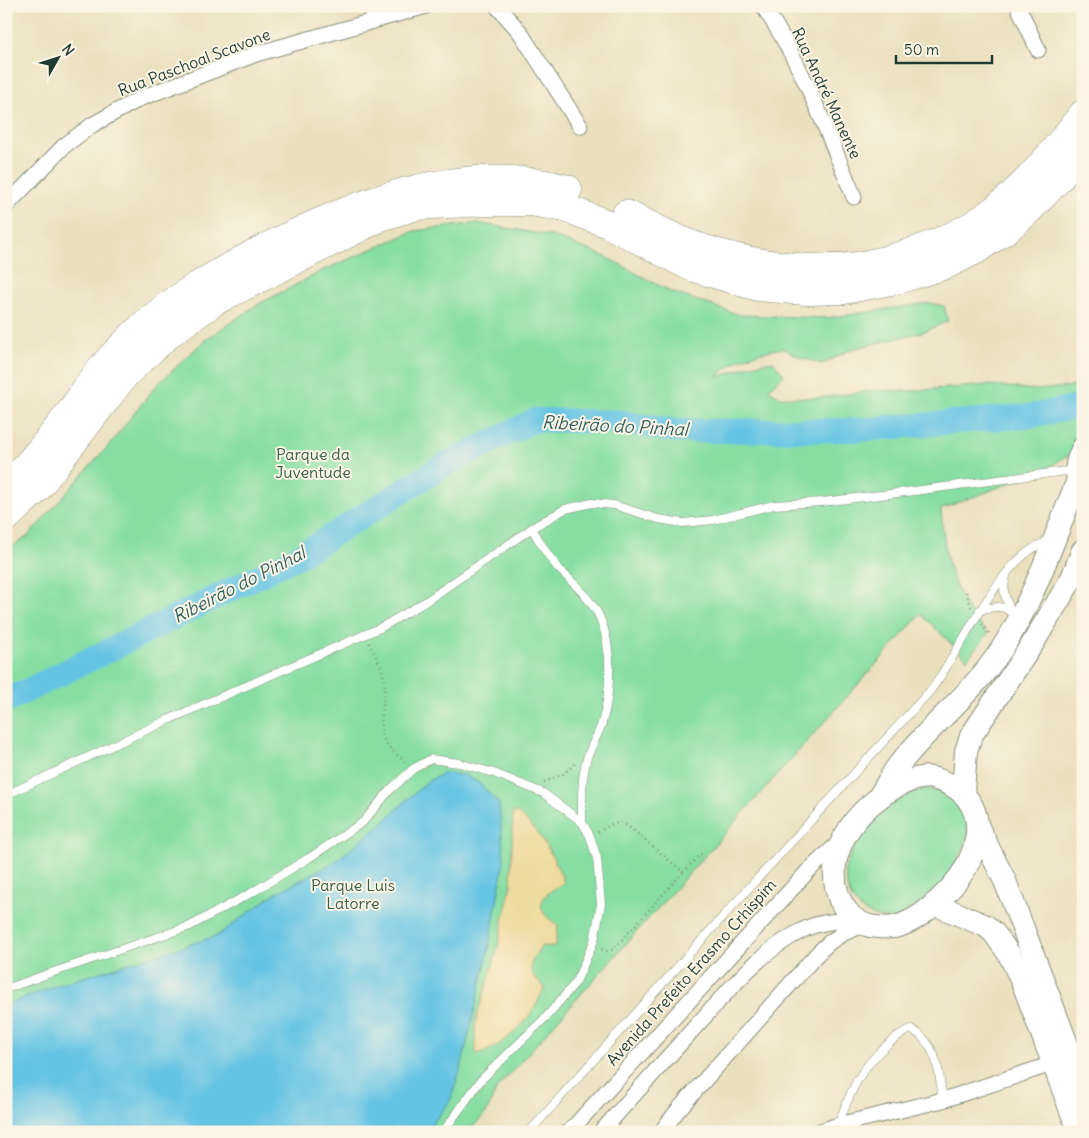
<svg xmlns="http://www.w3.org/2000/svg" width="1089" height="1138" viewBox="0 0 1089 1138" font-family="Delius,sans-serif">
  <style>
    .green { fill: #86dea3; stroke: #528e6c }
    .sand { fill: #eeda9e; stroke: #868c69 }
    .water { fill: #65c4e4; stroke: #42808c }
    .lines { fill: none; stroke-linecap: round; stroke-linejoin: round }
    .river { stroke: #65c4e4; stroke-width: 24 }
    .lane-casing { stroke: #858e79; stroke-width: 9 }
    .street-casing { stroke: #858e79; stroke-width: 17 }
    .secondary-casing { stroke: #858e79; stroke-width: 24 }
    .highway-casing { stroke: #858e79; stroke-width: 29 }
    .path { stroke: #858e79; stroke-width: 2.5; stroke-dasharray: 1 4; stroke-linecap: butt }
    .lane { stroke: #fff; stroke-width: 8 }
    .street { stroke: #fff; stroke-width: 15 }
    .secondary { stroke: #fff; stroke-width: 22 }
    .highway { stroke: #fff; stroke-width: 28 }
    .labels { text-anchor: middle; stroke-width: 4; stroke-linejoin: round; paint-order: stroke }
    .street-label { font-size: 16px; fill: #1f3d34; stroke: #fcf5e5 }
    .park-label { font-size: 16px; fill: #345d4a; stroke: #fcf5e5 }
    .water-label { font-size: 18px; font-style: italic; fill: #305f60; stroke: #fcf5e5 }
  </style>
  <rect width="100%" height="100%" fill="#fcf5e5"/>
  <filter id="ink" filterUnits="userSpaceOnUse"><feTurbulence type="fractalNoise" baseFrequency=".02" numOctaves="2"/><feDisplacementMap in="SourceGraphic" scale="10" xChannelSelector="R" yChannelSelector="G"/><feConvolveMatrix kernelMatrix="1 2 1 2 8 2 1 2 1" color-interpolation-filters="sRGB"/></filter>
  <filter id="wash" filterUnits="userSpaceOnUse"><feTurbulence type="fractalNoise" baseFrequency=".0096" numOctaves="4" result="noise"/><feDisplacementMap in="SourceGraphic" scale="20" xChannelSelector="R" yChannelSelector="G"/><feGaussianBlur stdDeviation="1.12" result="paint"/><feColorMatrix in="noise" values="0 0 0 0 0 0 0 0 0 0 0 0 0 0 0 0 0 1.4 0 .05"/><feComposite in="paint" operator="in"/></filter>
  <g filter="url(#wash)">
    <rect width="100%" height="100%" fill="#ebe0be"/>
    <g class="green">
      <path d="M 477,223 L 552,236 L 604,256 L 671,292 L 740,315 L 827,318 L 929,303 L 944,306 L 948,321 L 923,332 L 852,349 L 822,364 L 799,357 L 783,348 C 759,352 733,357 718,377 L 752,365 L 773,361 L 784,375 L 768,389 L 780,397 L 820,398 L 876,390 L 909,391 L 987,385 L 1037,390 L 1074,386 L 1083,391 L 1083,433 L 1069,455 L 1042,471 L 941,509 C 943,541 948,578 966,606 C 972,616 981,625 988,634 L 967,659 L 921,614 L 497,1088 L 486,1113 L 468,1132 L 6,1132 L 6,551 L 28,536 L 110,444 L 155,387 L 206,339 L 257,305 L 326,269 L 414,231 Z"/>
      <path d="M 925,789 C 940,790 951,795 960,808 C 975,831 965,846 953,867 C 951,873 948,880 945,884 C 940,889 904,914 898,917 C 890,921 879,918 872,915 C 856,909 849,897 846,881 C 846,877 844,873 845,870 C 852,838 892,794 925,789 Z"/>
    </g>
    <path class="sand" d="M 513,811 C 535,821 557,861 564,883 C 540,895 531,909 558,925 L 555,947 L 542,946 C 527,963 527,974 545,987 C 540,996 536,1007 530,1015 C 519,1031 494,1051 476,1055 L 475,1026 L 477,1016 L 496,955 L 511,885 Z"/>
    <path class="water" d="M 444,773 L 465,775 L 479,783 L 499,804 L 504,861 L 489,948 L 462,1064 L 450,1101 L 426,1132 L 6,1132 L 6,1005 L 58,985 L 217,936 L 274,894 L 333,863 L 378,827 L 411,796 L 430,780 Z"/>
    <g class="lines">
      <path class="river" d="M 6,701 L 297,557 L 448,463 L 535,420 L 620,422 L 678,431 L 857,430 L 1030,416 L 1083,406"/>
    </g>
  </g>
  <g filter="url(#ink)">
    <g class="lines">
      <g class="lane-casing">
        <g id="lane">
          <path d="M 532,528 C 540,543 549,559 562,572 C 576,586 591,599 600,618 C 613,648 611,692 602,723 C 598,735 591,746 587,758 C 581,779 582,801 582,822"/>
          <path d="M 1006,577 C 1002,590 1005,599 1011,611"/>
          <path d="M 980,610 C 996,606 1004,604 1016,617"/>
          <path d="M 6,795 L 170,719 L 380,628 L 425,602 L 532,528 L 565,509 L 592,503 L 614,505 L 658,519 L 683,523 L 713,520 L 774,505 L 822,502 L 914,491 L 1074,470"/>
          <path d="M 6,989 L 39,977 L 190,926 L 251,893 L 309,858 L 363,822 L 390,790 L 413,769 L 431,759 L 459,763 L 494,773 L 543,793 L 582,822 L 590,836 L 597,858 L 601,904 L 594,941 L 576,982 L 547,1016 L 481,1080 L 443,1132"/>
          <path d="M 838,1125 C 844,1110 849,1095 857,1081 C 867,1063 892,1036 911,1029 C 938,1043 939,1073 943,1100"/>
          <path d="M 529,1132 L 737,901 L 930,691 C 962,651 999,555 1049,541"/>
        </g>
      </g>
      <g class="street-casing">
        <g id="street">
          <path d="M 497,6 L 520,32 L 580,126"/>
          <path d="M 763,6 C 803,65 827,132 854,197"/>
          <path d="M 1018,6 L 1038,50"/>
          <path d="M 6,206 L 64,146 L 92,125 L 141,98 L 256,54 L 426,6"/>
          <path d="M 569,1132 L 809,870 L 840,842"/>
          <path d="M 601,1132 C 636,1092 671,1054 706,1015 C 735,983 763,950 803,930 C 818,922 837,921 855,919"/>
          <path d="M 661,1132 L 678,1110 L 818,953 C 834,937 844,932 865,925"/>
          <path d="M 818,1132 L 838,1125 L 943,1100 L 1061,1061"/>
        </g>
      </g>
      <g class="secondary-casing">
        <g id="secondary">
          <path d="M 1083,448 C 1075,463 1074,474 1083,489"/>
          <path d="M 927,777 C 971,785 988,818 970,859 C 961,882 927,915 904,924 C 893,929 881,928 870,926 C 856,923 846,912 840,900 C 819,850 864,798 909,781 C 914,779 921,778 927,777 Z"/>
          <path d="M 963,792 L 966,751 L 971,736 L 1033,643 L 1072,578 L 1083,550"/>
          <path d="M 880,795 C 886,786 891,775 898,766 C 930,725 972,694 1001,650 C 1035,599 1054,537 1078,480"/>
          <path d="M 978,827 L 1005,881 L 1083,1086"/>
          <path d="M 934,904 L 986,926 L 994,933 L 1009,954 L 1024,986 L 1079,1132"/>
        </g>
      </g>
      <g class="highway-casing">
        <g id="highway">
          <path d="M 626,214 C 651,225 676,240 702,248 C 747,263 809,273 856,266 C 877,263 898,257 918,250 C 942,241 966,231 986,216 C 1024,189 1054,151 1083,114"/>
          <path d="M 6,489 C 27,465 48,442 67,416 C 80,399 91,380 105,364 C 114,354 124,344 134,334 C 168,301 212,276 253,254 C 349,204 459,159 568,189"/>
          <path d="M 6,518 L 38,488 L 125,375 L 170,333 L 215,301 L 383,216 L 417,206 L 483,202 L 531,202 L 565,208 L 608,224 L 691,267 L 758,287 L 806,291 L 844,290 L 901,279 L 946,265 L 976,250 L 1007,229 L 1028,211 L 1059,179 L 1083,148"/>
        </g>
      </g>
      <g class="path">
        <path d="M 966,592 L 971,607"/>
        <path d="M 982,624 L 991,636"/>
        <path d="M 369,643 C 374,654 382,666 384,678 C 387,696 377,726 384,739 C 389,749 398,755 405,762"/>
        <path d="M 544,782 L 563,774 L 575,764"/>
        <path d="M 598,832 L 612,824 L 623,823 L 638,834 L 683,872 L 614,949 L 607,951 L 600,949"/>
        <path d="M 683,872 L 704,851"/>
      </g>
      <use href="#lane" class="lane"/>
      <use href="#street" class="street"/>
      <use href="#secondary" class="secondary"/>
      <use href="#highway" class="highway"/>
    </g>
  </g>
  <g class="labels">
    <g class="street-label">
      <text transform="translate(194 62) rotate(-21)" y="6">Rua Paschoal Scavone</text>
      <text transform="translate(827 93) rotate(65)" y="6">Rua André Manente</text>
      <text transform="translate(691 972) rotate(-48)" y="6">Avenida Prefeito Erasmo Crhispim</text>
    </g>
    <g class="park-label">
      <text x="313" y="460">Parque da<tspan x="313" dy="18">Juventude</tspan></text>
      <text x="353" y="891">Parque Luis<tspan x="353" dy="18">Latorre</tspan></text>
    </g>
    <g class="water-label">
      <text transform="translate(615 426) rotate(3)" y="6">Ribeirão do Pinhal</text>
      <text transform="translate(239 585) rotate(-27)" y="6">Ribeirão do Pinhal</text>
    </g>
  </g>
  <rect width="1089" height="1138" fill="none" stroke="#fcf5e5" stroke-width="25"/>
  <g transform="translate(58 58) rotate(51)" stroke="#fcf5e5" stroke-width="4" paint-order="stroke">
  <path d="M0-4L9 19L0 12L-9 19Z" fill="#1f3d34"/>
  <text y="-8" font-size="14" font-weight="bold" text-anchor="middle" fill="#1f3d34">N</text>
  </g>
  <path d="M896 55v8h96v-8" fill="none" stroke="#1f3d34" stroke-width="2.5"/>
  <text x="904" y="55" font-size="15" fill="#1f3d34" stroke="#fcf5e5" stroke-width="4" paint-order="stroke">50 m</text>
</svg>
